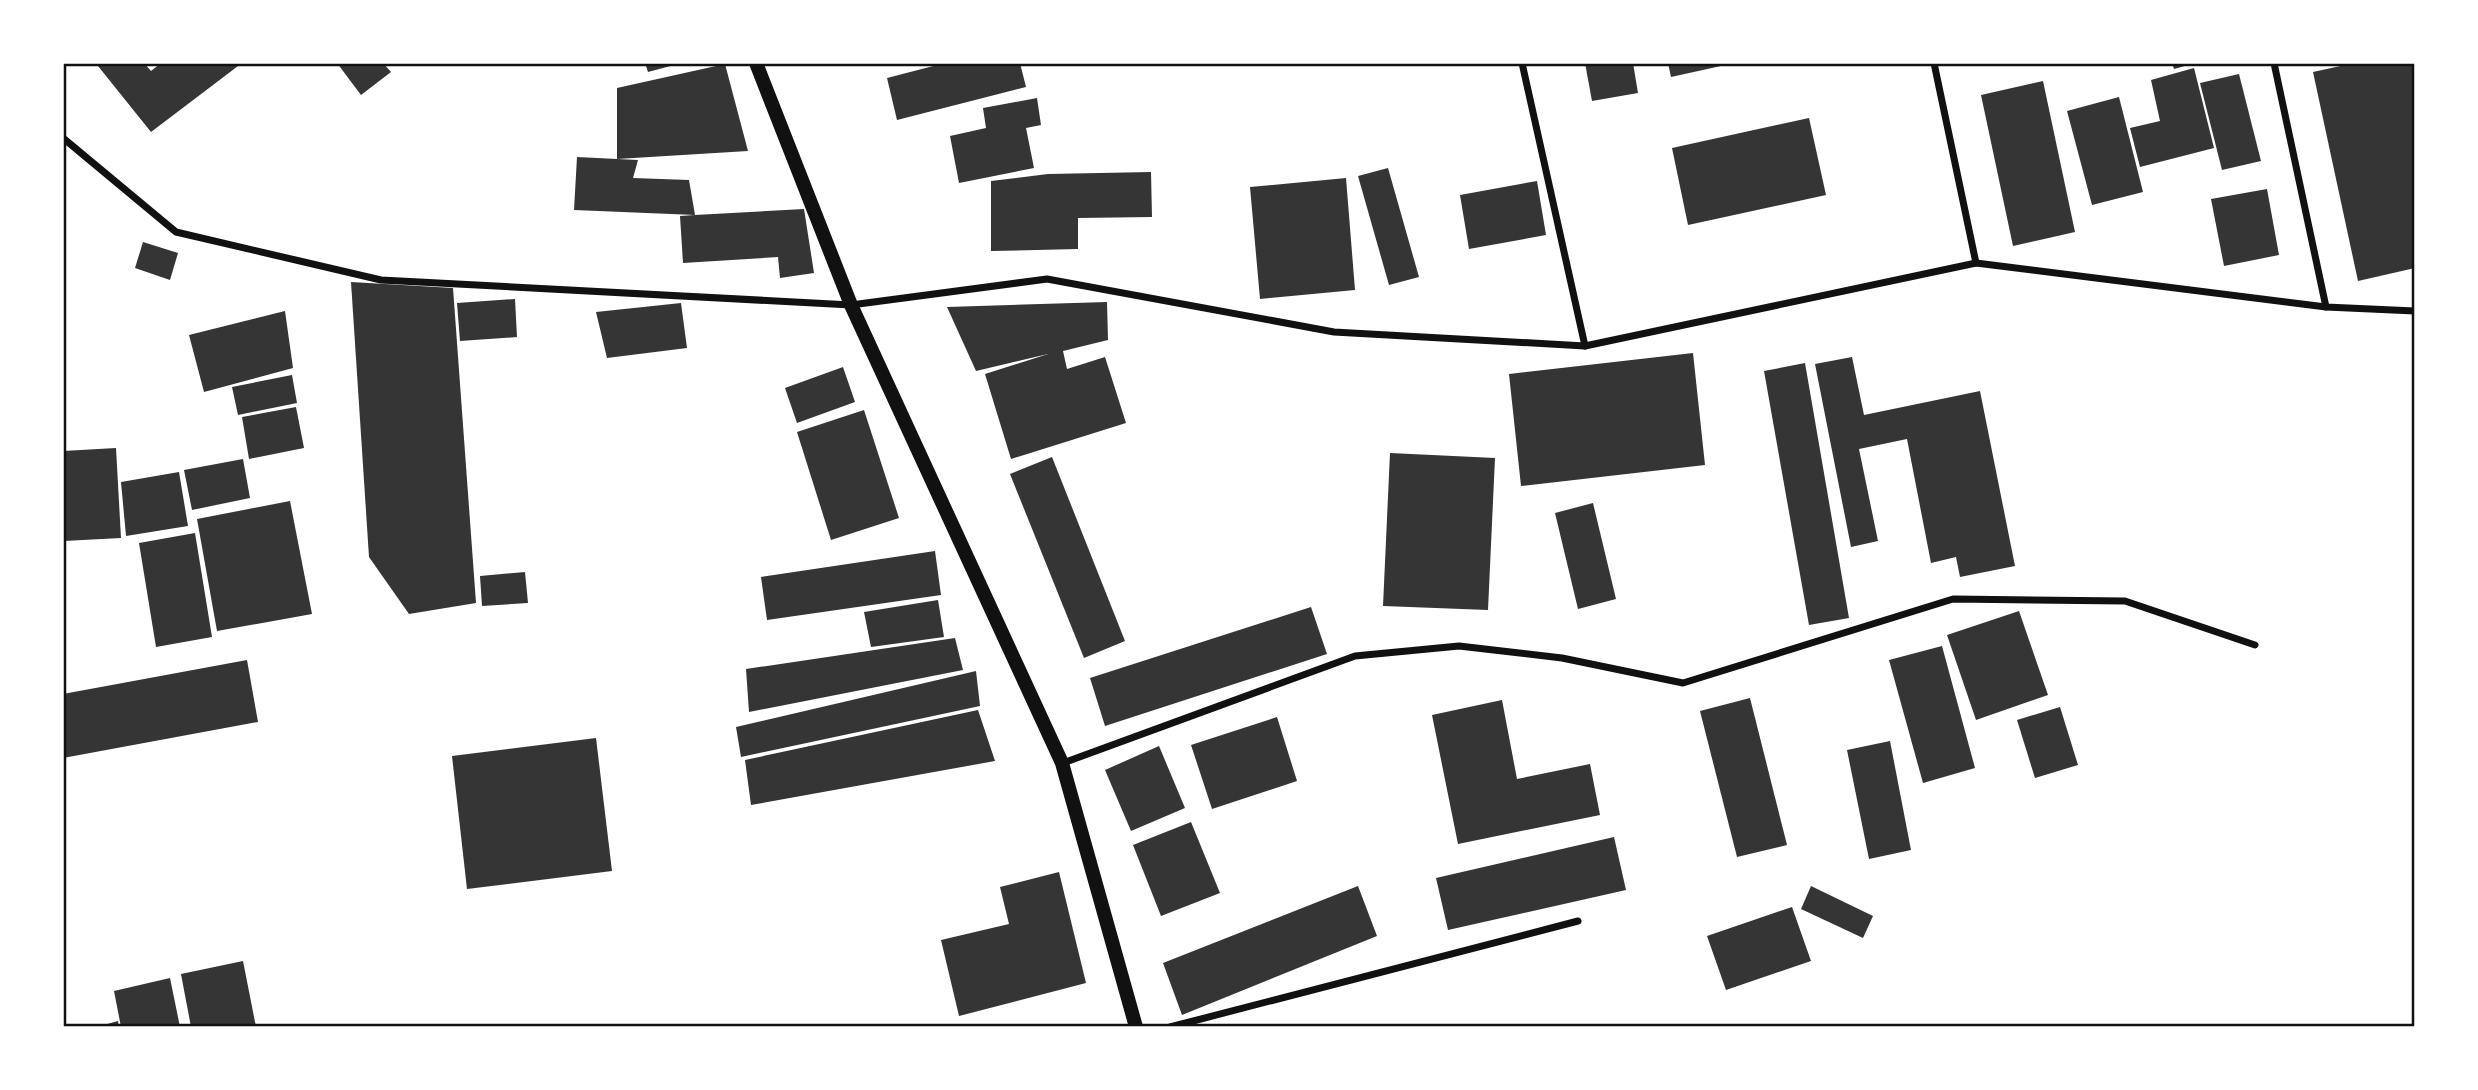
<svg xmlns="http://www.w3.org/2000/svg" width="2478" height="1090" viewBox="0 0 2478 1090" font-family="'Exo 2',sans-serif">
  <style>
    .building { fill: #353535 }
    .lines { fill: none; stroke-linecap: round; stroke-linejoin: round }
    .minor { stroke: #111; stroke-width: 7 }
    .secondary { stroke: #111; stroke-width: 14 }
    .neatline { fill: none; stroke: #111; stroke-width: 2.5 }
  </style>
  <rect width="100%" height="100%" fill="#fff"/>
  <g class="building">
    <path d="M 102,63 L 144,63 L 151,71 L 161,63 L 242,63 L 151,132 L 98,66 Z"/>
    <path d="M 337,63 L 383,63 L 391,72 L 361,95 Z"/>
    <path d="M 645,63 L 678,63 L 678,64 L 648,72 Z"/>
    <path d="M 945,63 L 1020,63 L 1026,87 L 897,120 L 887,78 Z"/>
    <path d="M 1585,63 L 1633,63 L 1638,93 L 1592,101 Z"/>
    <path d="M 1668,63 L 1730,63 L 1730,64 L 1671,77 Z"/>
    <path d="M 2172,63 L 2192,63 L 2192,64 L 2174,69 Z"/>
    <path d="M 2354,63 L 2415,63 L 2415,268 L 2358,281 L 2313,72 Z"/>
    <path d="M 725,64 L 748,151 L 617,159 L 638,160 L 633,178 L 689,180 L 695,215 L 804,209 L 814,273 L 780,278 L 778,257 L 683,263 L 680,216 L 695,215 L 574,210 L 577,157 L 617,159 L 617,88 Z"/>
    <path d="M 2194,68 L 2214,148 L 2140,167 L 2130,128 L 2160,121 L 2151,80 Z"/>
    <path d="M 2239,74 L 2261,161 L 2222,170 L 2200,83 Z"/>
    <path d="M 2043,81 L 2075,232 L 2013,246 L 1981,95 Z"/>
    <path d="M 2119,97 L 2143,192 L 2092,205 L 2067,111 Z"/>
    <path d="M 1037,98 L 1041,125 L 1026,128 L 1034,168 L 959,183 L 950,136 L 986,128 L 983,108 Z"/>
    <path d="M 1809,118 L 1826,195 L 1688,225 L 1672,148 Z"/>
    <path d="M 1388,168 L 1419,277 L 1389,285 L 1358,176 Z"/>
    <path d="M 1151,172 L 1152,217 L 1078,218 L 1078,249 L 991,251 L 991,181 L 1048,174 Z"/>
    <path d="M 1346,178 L 1355,290 L 1260,299 L 1250,187 Z"/>
    <path d="M 1537,181 L 1546,235 L 1469,249 L 1460,195 Z"/>
    <path d="M 2267,189 L 2279,255 L 2224,266 L 2211,199 Z"/>
    <path d="M 143,242 L 178,253 L 170,280 L 135,268 Z"/>
    <path d="M 351,282 L 453,288 L 476,603 L 409,614 L 369,557 Z"/>
    <path d="M 515,299 L 517,337 L 460,341 L 457,303 Z"/>
    <path d="M 1107,302 L 1108,340 L 1063,351 L 1067,369 L 1105,357 L 1126,423 L 1011,459 L 985,374 L 1048,354 L 976,371 L 947,307 Z"/>
    <path d="M 681,303 L 687,348 L 607,358 L 596,312 Z"/>
    <path d="M 285,311 L 293,368 L 204,392 L 189,335 Z"/>
    <path d="M 1693,353 L 1705,465 L 1521,486 L 1509,374 Z"/>
    <path d="M 1852,357 L 1864,415 L 1980,391 L 2015,566 L 1960,577 L 1956,557 L 1931,563 L 1907,439 L 1859,449 L 1878,541 L 1851,547 L 1815,364 Z"/>
    <path d="M 1805,363 L 1849,618 L 1809,625 L 1764,371 Z"/>
    <path d="M 843,367 L 855,402 L 797,423 L 785,388 Z"/>
    <path d="M 292,375 L 297,403 L 238,415 L 232,387 Z"/>
    <path d="M 296,407 L 304,448 L 249,459 L 242,417 Z"/>
    <path d="M 864,410 L 899,518 L 831,540 L 797,432 Z"/>
    <path d="M 116,448 L 121,538 L 64,541 L 63,451 Z"/>
    <path d="M 1390,453 L 1495,458 L 1488,610 L 1383,606 Z"/>
    <path d="M 1052,457 L 1125,641 L 1084,658 L 1010,474 Z"/>
    <path d="M 243,459 L 250,498 L 192,510 L 184,470 Z"/>
    <path d="M 179,472 L 188,526 L 126,536 L 121,482 Z"/>
    <path d="M 290,501 L 312,614 L 217,631 L 197,519 Z"/>
    <path d="M 1593,503 L 1616,599 L 1578,609 L 1555,513 Z"/>
    <path d="M 195,533 L 212,637 L 156,647 L 139,543 Z"/>
    <path d="M 935,551 L 941,595 L 767,620 L 761,577 Z"/>
    <path d="M 525,572 L 528,603 L 482,606 L 480,576 Z"/>
    <path d="M 938,600 L 944,637 L 871,647 L 864,612 Z"/>
    <path d="M 1311,607 L 1327,654 L 1105,726 L 1090,678 Z"/>
    <path d="M 2019,611 L 2048,695 L 1976,720 L 1947,635 Z"/>
    <path d="M 955,638 L 963,670 L 749,712 L 746,669 Z"/>
    <path d="M 1942,646 L 1975,768 L 1923,783 L 1889,660 Z"/>
    <path d="M 247,660 L 258,722 L 63,758 L 63,694 Z"/>
    <path d="M 976,671 L 980,706 L 741,757 L 736,727 Z"/>
    <path d="M 1750,698 L 1787,845 L 1737,857 L 1700,711 Z"/>
    <path d="M 1502,700 L 1517,779 L 1590,764 L 1600,815 L 1458,844 L 1432,715 Z"/>
    <path d="M 2060,707 L 2078,765 L 2035,778 L 2017,720 Z"/>
    <path d="M 978,710 L 995,761 L 751,805 L 745,760 Z"/>
    <path d="M 1277,717 L 1297,781 L 1212,809 L 1191,745 Z"/>
    <path d="M 596,738 L 612,871 L 467,889 L 452,756 Z"/>
    <path d="M 1890,741 L 1911,850 L 1869,859 L 1847,750 Z"/>
    <path d="M 1159,746 L 1185,808 L 1131,831 L 1105,770 Z"/>
    <path d="M 1191,822 L 1220,893 L 1161,916 L 1133,845 Z"/>
    <path d="M 1614,837 L 1626,890 L 1448,930 L 1436,878 Z"/>
    <path d="M 1059,872 L 1086,983 L 959,1016 L 941,940 L 1009,924 L 1000,887 Z"/>
    <path d="M 1358,886 L 1377,936 L 1182,1015 L 1163,963 Z"/>
    <path d="M 1811,886 L 1873,916 L 1863,938 L 1801,909 Z"/>
    <path d="M 1792,907 L 1811,961 L 1726,990 L 1707,936 Z"/>
    <path d="M 243,961 L 256,1027 L 191,1027 L 181,974 Z"/>
    <path d="M 170,978 L 180,1027 L 121,1027 L 114,991 Z"/>
    <path d="M 118,1021 L 119,1027 L 100,1027 L 100,1026 Z"/>
  </g>
  <g class="lines">
    <g class="minor">
      <path d="M 1522,63 L 1585,346"/>
      <path d="M 1934,63 L 1976,263"/>
      <path d="M 2274,63 L 2326,307"/>
      <path d="M 63,138 L 176,232 L 381,280 L 851,305 L 1047,279 L 1334,332 L 1585,346 L 1976,263 L 2326,307 L 2415,311"/>
      <path d="M 1063,763 L 1355,656 L 1459,646 L 1562,658 L 1683,683 L 1953,599 L 2125,601 L 2255,645"/>
      <path d="M 1170,1027 L 1578,921"/>
    </g>
    <path class="secondary" d="M 756,63 L 851,305 L 1062,763 L 1136,1027"/>
  </g>
  <rect width="2478" height="1090" fill="none" stroke="#ffffff" stroke-width="130"/>
  <rect x="65" y="65" width="2348" height="960" class="neatline"/>
</svg>
